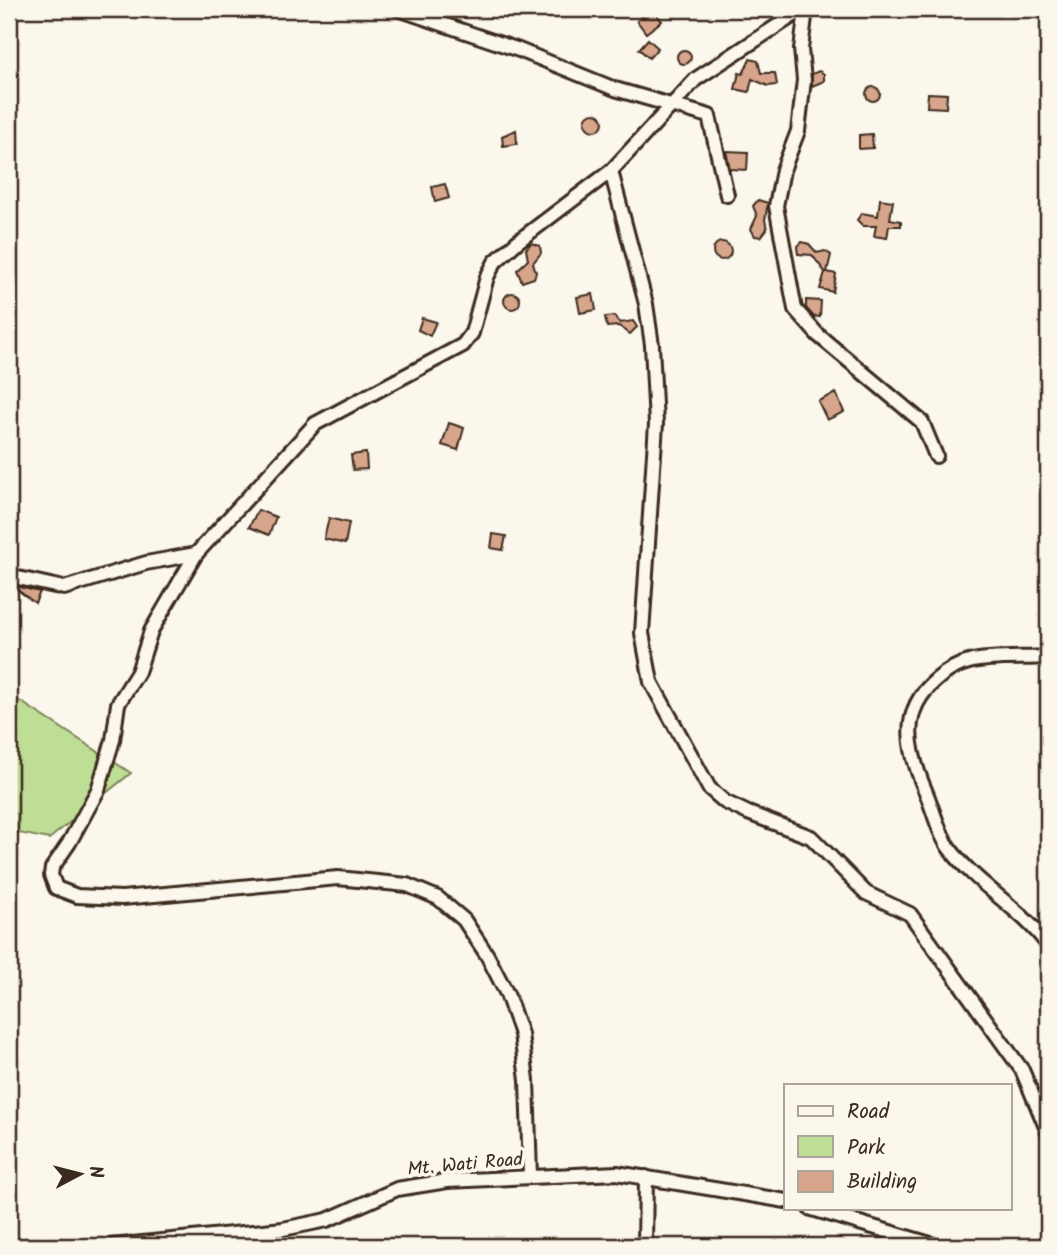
<svg xmlns="http://www.w3.org/2000/svg" width="1057" height="1255" viewBox="0 0 1057 1255" font-family="Kalam,sans-serif">
  <style>
    .green { fill: #bedd95; stroke: #7c845a; stroke-width: 2 }
    .building { fill: #d7a58b; stroke: #3b2a1e; stroke-width: 2 }
    .lines { fill: none; stroke-linecap: round; stroke-linejoin: round }
    .street-casing { stroke: #3b2a1e; stroke-width: 18 }
    .street { stroke: #fbf7ec; stroke-width: 12 }
    .labels { text-anchor: middle; stroke-width: 7; stroke-linejoin: round; paint-order: stroke }
    .street-label { font-size: 19px; fill: #3b2a1e; stroke: #fbf7ec }
  </style>
  <rect width="100%" height="100%" fill="#fbf7ec"/>
  <filter id="ink" filterUnits="userSpaceOnUse"><feTurbulence type="fractalNoise" baseFrequency=".0143" numOctaves="2"/><feDisplacementMap in="SourceGraphic" scale="14" xChannelSelector="R" yChannelSelector="G"/><feConvolveMatrix kernelMatrix="1 2 1 2 8 2 1 2 1" color-interpolation-filters="sRGB"/></filter>
  <g filter="url(#ink)">
    <path class="green" d="M 9,694 L 131,773 L 49,839 L 9,831 Z"/>
    <g class="building">
      <path d="M 652,9 L 662,21 L 646,33 L 637,21 Z"/>
      <path d="M 648,39 L 658,48 L 649,58 L 639,49 Z"/>
      <circle cx="684" cy="57" r="7"/>
      <path d="M 750,59 L 758,61 L 761,73 L 775,73 L 777,85 L 768,86 L 752,79 L 749,92 L 735,89 L 739,73 L 743,74 Z"/>
      <path d="M 819,71 L 824,74 L 824,81 L 812,86 L 812,74 Z"/>
      <circle cx="873" cy="94" r="7"/>
      <path d="M 928,93 L 947,94 L 946,108 L 927,107 Z"/>
      <circle cx="594" cy="122" r="9"/>
      <path d="M 516,130 L 517,144 L 503,146 L 502,136 Z"/>
      <path d="M 872,134 L 873,148 L 859,149 L 859,135 Z"/>
      <path d="M 726,151 L 748,152 L 747,170 L 730,169 Z"/>
      <path d="M 445,184 L 449,198 L 435,202 L 432,187 Z"/>
      <path d="M 880,199 L 893,201 L 890,219 L 901,221 L 901,226 L 889,226 L 887,238 L 874,236 L 876,226 L 863,226 L 857,220 L 862,213 L 878,216 Z"/>
      <path d="M 758,200 L 768,203 L 765,220 L 767,229 L 761,237 L 755,236 L 751,229 L 757,216 L 753,206 Z"/>
      <path d="M 802,242 L 809,244 L 817,253 L 825,251 L 831,255 L 827,272 L 836,274 L 833,292 L 820,289 L 825,272 L 812,255 L 798,254 L 797,247 Z"/>
      <circle cx="722" cy="251" r="9"/>
      <path d="M 531,243 L 540,246 L 541,253 L 533,263 L 536,272 L 534,278 L 522,282 L 517,270 L 528,260 L 526,249 Z"/>
      <circle cx="512" cy="301" r="8"/>
      <path d="M 593,294 L 596,310 L 580,313 L 577,297 Z"/>
      <path d="M 806,300 L 821,301 L 820,317 L 813,316 L 806,308 Z"/>
      <path d="M 614,316 L 620,323 L 633,321 L 637,327 L 630,334 L 619,326 L 607,327 L 605,317 Z"/>
      <path d="M 422,318 L 436,322 L 430,336 L 418,330 Z"/>
      <path d="M 836,393 L 844,412 L 827,420 L 818,401 Z"/>
      <path d="M 449,423 L 464,428 L 458,450 L 442,445 Z"/>
      <path d="M 366,453 L 367,469 L 353,470 L 351,455 Z"/>
      <path d="M 258,510 L 276,517 L 269,535 L 249,527 Z"/>
      <path d="M 329,518 L 349,523 L 345,544 L 324,539 Z"/>
      <path d="M 493,534 L 506,536 L 503,550 L 491,548 Z"/>
      <path d="M 11,585 L 40,592 L 35,603 Z"/>
    </g>
    <g class="lines">
      <g class="street-casing">
        <g id="street">
          <path d="M 398,9 L 519,50 L 615,89 L 709,116 L 727,195"/>
          <path d="M 806,9 L 801,49 L 804,80 L 798,131 L 783,170 L 776,206 L 795,309 L 818,335 L 922,422 L 936,456"/>
          <path d="M 611,171 L 646,304 L 652,345 L 656,424 L 642,633 L 651,682 L 709,788 L 725,802 L 748,813 L 811,837 L 866,893 L 910,914 L 1022,1070 L 1048,1132"/>
          <path d="M 9,576 L 64,588 L 146,563 L 196,554"/>
          <path d="M 1048,657 C 1023,659 993,656 969,662 C 957,665 945,672 936,680 C 899,711 908,750 925,790 C 933,808 938,833 950,849 C 978,886 1021,908 1048,945"/>
          <path d="M 530,1176 L 527,1080 L 521,1034 L 507,994 L 487,955 L 464,920 L 438,898 L 407,885 L 338,878 L 122,898 L 77,896 L 56,888 L 51,875 L 52,868 L 69,843 L 98,790 L 113,740 L 118,704 L 138,672 L 151,631 L 196,554 L 315,424 L 463,345 L 472,333 L 487,277 L 495,262 L 517,242 L 611,171 L 696,79 L 803,9"/>
          <path d="M 809,1208 L 937,1246"/>
          <path d="M 112,1246 L 283,1229 L 327,1220 L 397,1189 L 447,1181 L 617,1173 L 786,1201"/>
          <path d="M 645,1246 L 646,1177"/>
        </g>
      </g>
      <use href="#street" class="street"/>
    </g>
  </g>
  <g class="labels">
    <g class="street-label">
      <text transform="translate(465 1163) rotate(-5)" y="7">Mt. Wati Road</text>
    </g>
  </g>
  <rect width="1057" height="1255" fill="none" stroke="#fbf7ec" stroke-width="35"/>
  <rect x="18" y="18" width="1022" height="1220" fill="none" stroke="#3b2a1e" stroke-width="2.5" filter="url(#ink)"/>
  <rect x="784" y="1084" width="228" height="126" fill="#fbf7ec" stroke="#aea59a" stroke-width="2"/>
  <rect x="798" y="1106" width="35" height="10" fill="#fbf7ec" stroke="#aea59a" stroke-width="2"/>
  <text x="847" y="1118" font-size="21" fill="#3b2a1e">Road</text>
  <rect x="798" y="1136" width="35" height="21" fill="#bedd95" stroke="#aea59a" stroke-width="2"/>
  <text x="847" y="1154" font-size="21" fill="#3b2a1e">Park</text>
  <rect x="798" y="1171" width="35" height="21" fill="#d7a58b" stroke="#aea59a" stroke-width="2"/>
  <text x="847" y="1188" font-size="21" fill="#3b2a1e">Building</text>
  <g transform="translate(80 1174) rotate(83)" stroke="#fbf7ec" stroke-width="5" paint-order="stroke">
  <path d="M0-5L12 26L0 18L-12 26Z" fill="#3b2a1e"/>
  <text y="-10" font-size="19" font-weight="bold" text-anchor="middle" fill="#3b2a1e">N</text>
  </g>
</svg>
